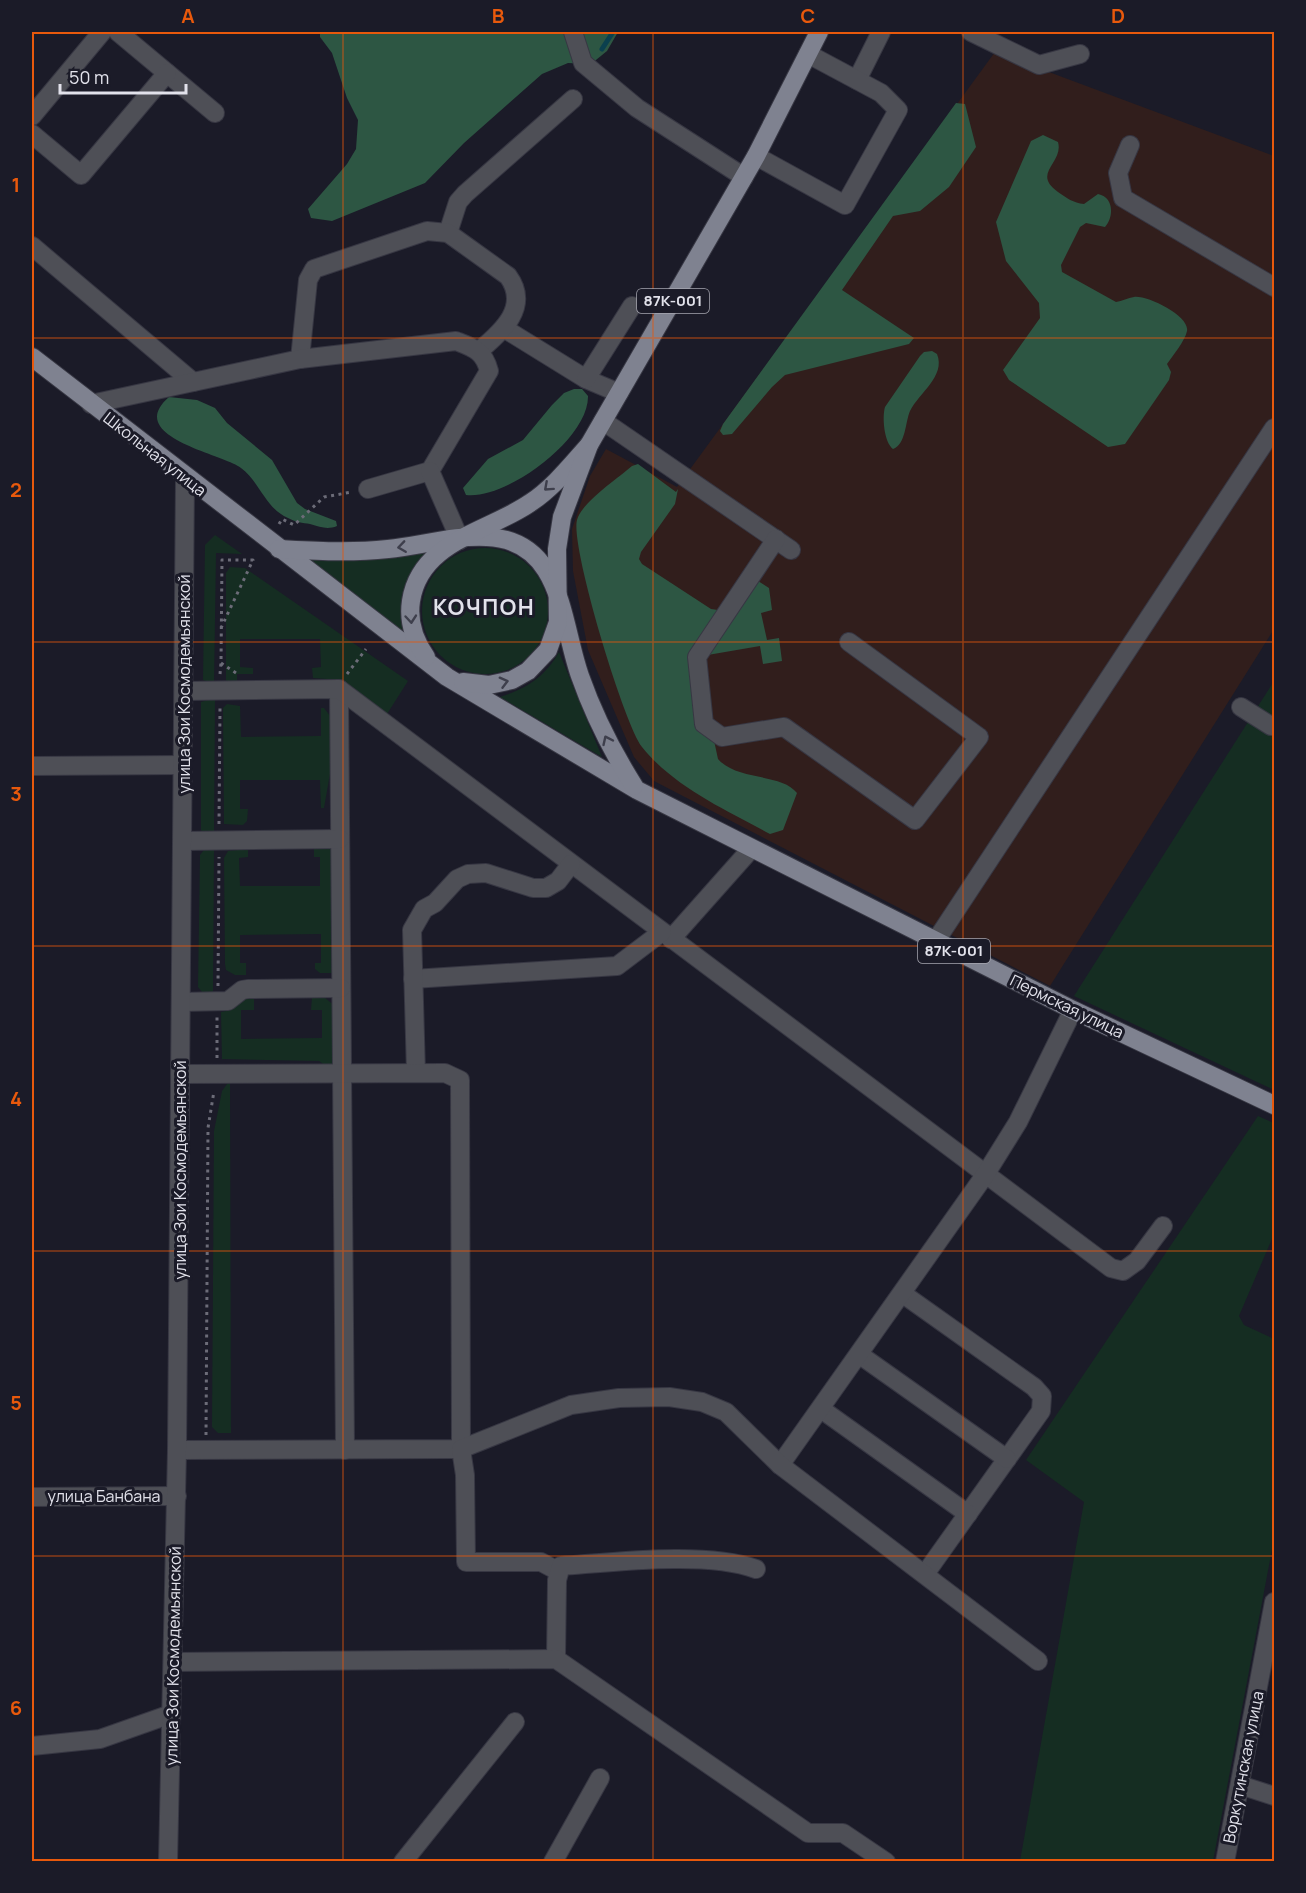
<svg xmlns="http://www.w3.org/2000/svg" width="1306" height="1893" viewBox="0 0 1306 1893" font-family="Manrope,sans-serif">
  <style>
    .medical { fill: #311e1c }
    .green { fill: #152d22 }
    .forest { fill: #2d5643 }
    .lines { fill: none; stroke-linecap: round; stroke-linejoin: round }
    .stream { stroke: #0b404e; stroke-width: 5 }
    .minor-casing { stroke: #373743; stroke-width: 20 }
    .major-casing { stroke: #373743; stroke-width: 20 }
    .path { stroke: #6c6c78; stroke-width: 3; stroke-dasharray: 3 4.5; stroke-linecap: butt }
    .minor { stroke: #4e4f56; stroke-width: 18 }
    .major { stroke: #7f8290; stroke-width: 18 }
    .oneway { stroke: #3e3f4c }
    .grid { fill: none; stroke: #e8590c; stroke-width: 1.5; stroke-opacity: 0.55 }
    .labels { text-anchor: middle; stroke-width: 6; stroke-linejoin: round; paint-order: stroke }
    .shield { fill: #1b1b28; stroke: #a6a6b0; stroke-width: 1.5 }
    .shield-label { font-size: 15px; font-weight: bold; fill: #e2e2eb }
    .street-label { font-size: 16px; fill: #e2e2eb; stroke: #1b1b28 }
    .district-label { font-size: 22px; font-weight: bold; letter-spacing: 1.5px; fill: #e2e2eb; stroke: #1b1b28 }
    .neatline { fill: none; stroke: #e8590c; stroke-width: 2 }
    .grid-label { font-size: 20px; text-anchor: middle; font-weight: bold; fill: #e8590c }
  </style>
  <rect width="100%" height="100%" fill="#1b1b28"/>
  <path class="medical" d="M 995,52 L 1274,156 L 1274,629 L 1050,986 L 654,781 L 634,757 L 588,650 L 573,571 L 572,529 L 590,476 L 606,449 L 677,487 Z"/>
  <g class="green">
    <path d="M 215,535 L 242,554 L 216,553 L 214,684 L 203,680 L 205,545 Z"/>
    <circle cx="485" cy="611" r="63"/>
    <path d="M 434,549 L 421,563 L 412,644 L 298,557 Z"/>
    <path d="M 230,567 L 245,568 L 408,681 L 387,714 L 341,680 L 313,678 L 312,668 L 321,667 L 320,639 L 240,639 L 240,667 L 253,668 L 253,674 L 237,674 L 237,685 L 226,683 L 226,573 Z"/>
    <path d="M 559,652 L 602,757 L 500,697 C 526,689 545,677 559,652 Z"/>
    <path d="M 1274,681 L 1274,1090 L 1074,996 Z"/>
    <path d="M 215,698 L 214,833 L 203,833 L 201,830 L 201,702 Z"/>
    <path d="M 227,704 L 240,706 L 241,737 L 321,736 L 321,708 L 324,708 L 331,717 L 331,768 L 324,808 L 321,808 L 320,780 L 240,780 L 240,809 L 248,809 L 247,821 L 243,825 L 224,824 L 223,708 Z"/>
    <path d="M 314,848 L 333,848 L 333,973 L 320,973 L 315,969 L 315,963 L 321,963 L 321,934 L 240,935 L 240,963 L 246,963 L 246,975 L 235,975 L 226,970 L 225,964 L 224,858 L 228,851 L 248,849 L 248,857 L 239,858 L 240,886 L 320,886 L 320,857 L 314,857 Z"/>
    <path d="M 214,849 L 213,992 L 202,992 L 198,987 L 200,855 L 204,850 Z"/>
    <path d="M 312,997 L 324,997 L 336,1007 L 336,1065 L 326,1066 L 319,1061 L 222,1059 L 221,1012 L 231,1010 L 243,998 L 254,998 L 254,1010 L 241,1010 L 241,1039 L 322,1038 L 322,1010 L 311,1010 Z"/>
    <path d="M 230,1080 L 231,1433 L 218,1433 L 212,1427 L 214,1131 L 222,1091 Z"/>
    <path d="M 1258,1116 L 1274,1123 L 1274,1234 L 1239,1316 L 1244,1325 L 1274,1339 L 1274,1539 L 1213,1861 L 1020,1861 L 1084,1502 L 1026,1460 Z"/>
  </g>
  <g class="forest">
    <path d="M 320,32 L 618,32 L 607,51 L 591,64 L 568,63 L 542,74 L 464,143 L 425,183 L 332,221 L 311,218 L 308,209 L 347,164 L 356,149 L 358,120 L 347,98 L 332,53 L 320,37 Z"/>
    <path d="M 956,103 L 965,104 L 976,147 L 949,187 L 920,211 L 893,216 L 842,290 L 914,338 L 909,344 L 785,375 L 772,387 L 732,434 L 723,435 L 720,431 L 723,424 Z"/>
    <path d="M 1043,135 L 1058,142 C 1064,163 1031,173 1058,192 C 1067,198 1073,203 1084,204 L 1098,194 C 1114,197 1114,217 1105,227 L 1086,223 L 1080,227 L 1061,265 L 1062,272 L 1116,302 C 1122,301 1128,298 1134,297 C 1147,295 1190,316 1187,331 C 1185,341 1173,355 1167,364 L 1171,372 L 1169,380 L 1125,444 L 1108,447 L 1009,380 L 1003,370 L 1040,318 L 1039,303 L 1006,261 L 996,222 L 1031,141 Z"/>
    <path d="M 932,351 L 937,354 C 946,376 919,393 910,411 C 905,423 906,444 893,449 C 884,442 882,417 885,407 L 920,356 L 924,352 Z"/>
    <path d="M 574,389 L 582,389 L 588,396 C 589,439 506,500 466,495 L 463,488 L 488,459 L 523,440 L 552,405 L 564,393 Z"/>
    <path d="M 169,397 L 197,400 L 215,408 L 227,423 L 272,460 L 297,503 L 305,509 L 336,521 L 337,526 C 327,530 321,527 310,524 C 303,523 295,522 288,518 C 265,508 260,482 241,468 C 223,454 123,437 169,397 Z"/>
    <path d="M 638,464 L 676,492 L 678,489 L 675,504 L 641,552 L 639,559 L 642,564 L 711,609 L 718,610 L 725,608 L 758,581 L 769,588 L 772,610 L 761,613 L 767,640 L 779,638 L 782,661 L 763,664 L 760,646 L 696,657 L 718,759 C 737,781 782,773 797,793 L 783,830 L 770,834 C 726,810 674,787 642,747 C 624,724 570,546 577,520 C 582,502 617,479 632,466 Z"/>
  </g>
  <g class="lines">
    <path class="stream" d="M 602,49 L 613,32"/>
    <g class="minor-casing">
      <g id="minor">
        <path d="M 118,32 L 215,113"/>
        <path d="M 573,32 L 583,63 L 637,108 L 744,177"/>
        <path d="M 971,32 L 1039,65 L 1080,54"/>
        <path d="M 857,80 L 881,32"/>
        <path d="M 32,116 L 102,32"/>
        <path d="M 32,134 L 81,175 L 167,73"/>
        <path d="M 1130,145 L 1118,173 L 1123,198 L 1274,287"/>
        <path d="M 756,156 L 845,205 L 898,110 L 881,93 L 808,54"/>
        <path d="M 448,233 L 458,202 L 465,194 L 573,99"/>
        <path d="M 32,246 L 193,382"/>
        <path d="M 505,329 L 586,379 L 619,393"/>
        <path d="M 300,359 L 308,280 L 314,269 L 427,231 L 448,233 L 508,276 C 530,306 503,331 480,350"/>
        <path d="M 586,379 L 632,306"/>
        <path d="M 91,404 L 300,359 L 456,341 C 474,348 484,351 489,371 L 430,471 L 368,489"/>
        <path d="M 603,421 L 791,550"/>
        <path d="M 430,471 L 460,540"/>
        <path d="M 776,539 L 697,657 L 704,724 L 722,737 L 784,727 L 915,820 L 979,737 L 849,642"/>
        <path d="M 339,689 L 345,1450"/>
        <path d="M 184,691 L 339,689 L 1111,1268 L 1123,1271 L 1137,1261 L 1163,1226"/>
        <path d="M 1241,707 L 1271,726"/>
        <path d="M 32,766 L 183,765"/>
        <path d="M 183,841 L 340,839"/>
        <path d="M 671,939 L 751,849"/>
        <path d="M 935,942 L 1274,428"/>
        <path d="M 413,979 L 617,966 L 662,932"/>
        <path d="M 181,1002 L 228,1001 L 242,990 L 248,989 L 341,988"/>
        <path d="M 416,1073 L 412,930 L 424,909 L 435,903 L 457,879 L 468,874 L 486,873 L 533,888 L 546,888 L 558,881 L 571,864"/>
        <path d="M 903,1294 L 1034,1387 L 1042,1396 L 1041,1411 L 925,1574"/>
        <path d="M 860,1355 L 1007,1459"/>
        <path d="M 821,1409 L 968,1514"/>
        <path d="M 177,1450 L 461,1449 L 460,1080 L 445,1073 L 180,1074"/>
        <path d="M 780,1465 L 985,1175 L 1018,1122 L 1073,1010"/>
        <path d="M 32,1497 L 177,1496"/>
        <path d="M 558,1571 L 541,1562 L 466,1562 L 465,1475 L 461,1449 L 571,1405 L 619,1398 L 669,1397 L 702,1402 L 726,1412 L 780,1465 L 1038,1661"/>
        <path d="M 556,1659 L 557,1580 L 561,1566 C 616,1562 707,1551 756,1569"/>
        <path d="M 173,1662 L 556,1659 L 808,1833 L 843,1833 L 886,1862"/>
        <path d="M 32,1746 L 100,1739 L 171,1714"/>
        <path d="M 1240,1785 L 1274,1796"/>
        <path d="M 168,1862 L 177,1450 L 185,478"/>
        <path d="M 403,1862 L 515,1722"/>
        <path d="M 553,1862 L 600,1778"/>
        <path d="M 1225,1862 L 1274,1602"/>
      </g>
    </g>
    <g class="major-casing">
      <g id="major">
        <path d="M 32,357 L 447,677 L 637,790 L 1073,1010 L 1274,1105"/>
        <path d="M 279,549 C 315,551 351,553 388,549 C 420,546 455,535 487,537 C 563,540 561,623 580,676 C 594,716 612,751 634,786"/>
        <path d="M 426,657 C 414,640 408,621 411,601 C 420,541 488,532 530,503 C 553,488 571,465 589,445"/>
        <path d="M 463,682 L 489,685 L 512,680 L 528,671 L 548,650 L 558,622 L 557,549 L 562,517 L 589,445 L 756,156 L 819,32"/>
      </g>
    </g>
    <g class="path">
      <path d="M 279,524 L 282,519 L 294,525 L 324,497 L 352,492"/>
      <path d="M 221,663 L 236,673"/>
      <path d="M 220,674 L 221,663 L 222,560 L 253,560 L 221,628"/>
      <path d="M 347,674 L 366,649"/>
      <path d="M 219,824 L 220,707"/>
      <path d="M 218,986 L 219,857"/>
      <path d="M 217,1058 L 217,1016"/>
      <path d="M 206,1435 L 208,1128 L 214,1091"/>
    </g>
    <use href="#minor" class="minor"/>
    <use href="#major" class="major"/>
  </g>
  <defs><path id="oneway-chevron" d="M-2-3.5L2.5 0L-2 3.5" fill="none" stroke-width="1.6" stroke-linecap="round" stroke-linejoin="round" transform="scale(1.5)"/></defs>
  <g class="oneway">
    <use href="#oneway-chevron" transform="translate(548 487) rotate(138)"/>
    <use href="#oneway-chevron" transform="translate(402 547) rotate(172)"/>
    <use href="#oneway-chevron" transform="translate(411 619) rotate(85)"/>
    <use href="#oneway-chevron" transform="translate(504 682) rotate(-15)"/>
    <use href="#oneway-chevron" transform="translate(607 740) rotate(-115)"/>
  </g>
  <path class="grid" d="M 343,32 L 343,1862M 653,32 L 653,1862M 963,32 L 963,1862M 32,338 L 1274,338M 32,642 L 1274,642M 32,946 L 1274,946M 32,1251 L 1274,1251M 32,1556 L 1274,1556"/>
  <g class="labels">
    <g class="shield">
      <rect x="637" y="289" width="72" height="24" rx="4.5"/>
      <rect x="918" y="939" width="72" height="24" rx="4.5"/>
    </g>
    <g class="shield-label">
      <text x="673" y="306">87К-001</text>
      <text x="954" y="956">87К-001</text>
    </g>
    <g class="street-label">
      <text transform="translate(155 454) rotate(38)" y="6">Школьная улица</text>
      <text transform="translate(184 684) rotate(-90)" y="6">улица Зои Космодемьянской</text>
      <text transform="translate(1067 1006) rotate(26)" y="6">Пермская улица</text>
      <text transform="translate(180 1170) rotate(-90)" y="6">улица Зои Космодемьянской</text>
      <text x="104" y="1502">улица Банбана</text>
      <text transform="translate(173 1656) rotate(-89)" y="6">улица Зои Космодемьянской</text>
      <text transform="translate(1243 1767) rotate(-79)" y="6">Воркутинская улица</text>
    </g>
    <g class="district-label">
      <text x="484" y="615">КОЧПОН</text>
    </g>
  </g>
  <rect width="1306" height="1893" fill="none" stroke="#1b1b28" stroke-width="66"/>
  <path d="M60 84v9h126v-9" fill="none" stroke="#e2e2eb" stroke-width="3"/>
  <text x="69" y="84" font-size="18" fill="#e2e2eb" stroke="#1b1b28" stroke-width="4.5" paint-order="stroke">50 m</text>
  <rect x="33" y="33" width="1240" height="1827" class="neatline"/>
  <g class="grid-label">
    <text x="188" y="23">A</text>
    <text x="498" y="23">B</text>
    <text x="808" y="23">C</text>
    <text x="1118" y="23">D</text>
    <text x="16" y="192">1</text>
    <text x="16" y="497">2</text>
    <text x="16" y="801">3</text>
    <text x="16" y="1106">4</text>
    <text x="16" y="1410">5</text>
    <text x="16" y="1715">6</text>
  </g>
</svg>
